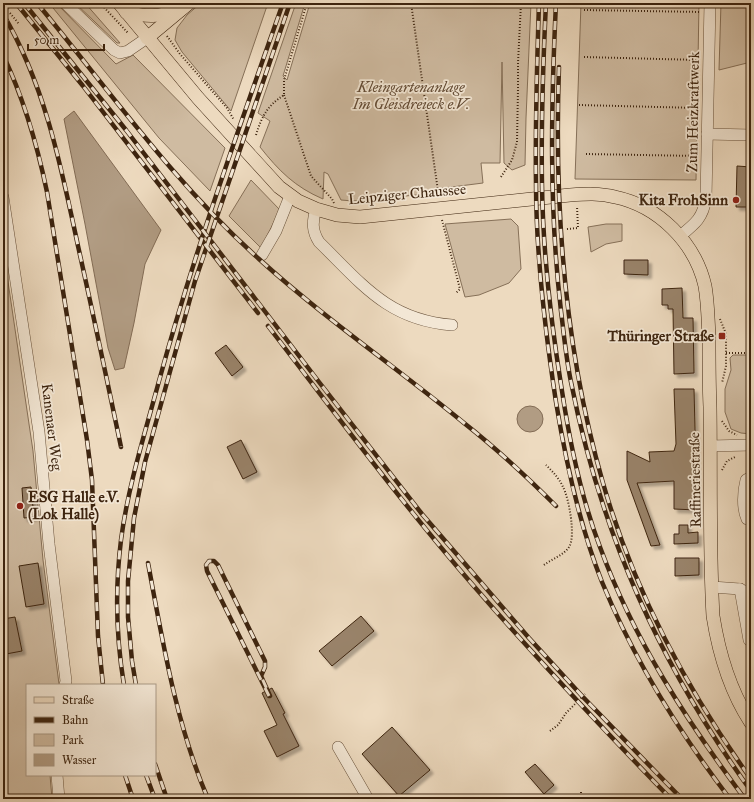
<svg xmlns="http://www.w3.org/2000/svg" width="754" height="802" viewBox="0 0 754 802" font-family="'IM FELL Great Primer',serif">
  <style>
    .green { fill: #cfbba1; stroke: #867058 }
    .water { fill: #b19c83; stroke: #836c55 }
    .building { fill: #99836b; stroke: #3d240f; filter: url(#shadow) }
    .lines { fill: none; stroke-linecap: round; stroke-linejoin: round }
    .minor-casing { stroke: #69523b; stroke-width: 12 }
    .major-casing { stroke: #3d240f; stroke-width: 14 }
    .path { stroke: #3d240f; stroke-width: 2; stroke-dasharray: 1 2; stroke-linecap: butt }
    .minor { stroke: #f3e7d5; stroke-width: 11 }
    .major { stroke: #eddabf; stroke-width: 13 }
    .rail-casing { stroke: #3d240f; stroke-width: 4.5 }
    .rail { stroke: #f3e7d5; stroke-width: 3; stroke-dasharray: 9; stroke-linecap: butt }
    .poi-dot { fill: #8f2418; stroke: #f3e7d5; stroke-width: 1.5 }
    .labels { text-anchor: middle; stroke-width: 3.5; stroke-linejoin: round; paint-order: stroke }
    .park-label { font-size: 15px; font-style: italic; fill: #624a34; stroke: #f3e7d5 }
    .street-label { font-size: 15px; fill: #3d240f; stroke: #f3e7d5 }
    .poi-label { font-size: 15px; font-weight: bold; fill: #3d240f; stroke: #f3e7d5; text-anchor: end }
  </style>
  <defs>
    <filter id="shadow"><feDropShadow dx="3.5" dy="3.5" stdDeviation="1" flood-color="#0004"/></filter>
  </defs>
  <rect width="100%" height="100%" fill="#eddabf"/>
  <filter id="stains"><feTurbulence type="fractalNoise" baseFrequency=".005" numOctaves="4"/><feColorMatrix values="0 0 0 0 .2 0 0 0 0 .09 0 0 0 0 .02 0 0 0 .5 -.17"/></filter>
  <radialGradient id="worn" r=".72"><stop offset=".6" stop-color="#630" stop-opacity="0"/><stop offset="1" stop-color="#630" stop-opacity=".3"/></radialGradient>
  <g class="green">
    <path d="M 49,3 L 56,3 L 116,64 L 133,55 L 225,148 L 210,191 L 159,138 Z"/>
    <path d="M 75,3 L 85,3 L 120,43 L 117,43 Z"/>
    <path d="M 201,3 L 268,3 L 231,111 L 182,52 L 175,40 L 177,28 L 187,15 Z"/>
    <path d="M 296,3 L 305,3 L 283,76 L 287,80 L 310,3 L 531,3 L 526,118 L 525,165 L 512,170 L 504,163 L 502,62 L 500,163 L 481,163 L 483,183 L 436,189 L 437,193 L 353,201 L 341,200 L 328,174 L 324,172 L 323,199 C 295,187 279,171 260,147 L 270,121 L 258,113 Z"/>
    <path d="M 581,3 L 699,3 L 696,180 L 575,179 Z"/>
    <path d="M 721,3 L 751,3 L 751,62 L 719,70 Z"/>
    <path d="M 251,180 L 280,210 L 261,248 L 229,216 Z"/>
    <path d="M 511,219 L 518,226 L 521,269 L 509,283 L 479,295 L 465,297 L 445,224 Z"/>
    <path d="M 606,224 L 622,224 L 622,241 L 606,244 L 591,252 L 588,227 Z"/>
    <path d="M 7,275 L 33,451 L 43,560 L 59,684 L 59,685 L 27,685 L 27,775 L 50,775 L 52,799 L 3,799 L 3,276 Z"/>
    <path d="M 733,355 L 751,355 L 751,434 L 741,433 L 731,429 L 725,412 L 725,389 L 731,370 L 730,358 Z"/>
  </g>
  <g class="water">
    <path d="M 74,111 L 161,230 L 145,264 L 134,323 L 124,368 L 115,370 L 108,348 L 85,224 L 64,119 Z"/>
    <circle cx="530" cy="419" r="13"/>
  </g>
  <g class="building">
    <path d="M 737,166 L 751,167 L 751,207 L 736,207 Z"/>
    <path d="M 624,260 L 648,260 L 648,275 L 624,274 Z"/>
    <path d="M 682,288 L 683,318 L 693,318 L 694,373 L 674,374 L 673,309 L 668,309 L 668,305 L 662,305 L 662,289 Z"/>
    <path d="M 226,345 L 243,367 L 232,376 L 215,353 Z"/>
    <path d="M 674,389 L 694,389 L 697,510 L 674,509 L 674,481 L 637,483 L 660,545 L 651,546 L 627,480 L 627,451 L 650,462 L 649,452 L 674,451 L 676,444 Z"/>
    <path d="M 241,440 L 257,472 L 243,479 L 227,447 Z"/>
    <path d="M 31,487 L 34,517 L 24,518 L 22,488 Z"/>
    <path d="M 679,525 L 688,525 L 688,533 L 698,532 L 698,543 L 674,544 L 674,534 L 679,534 Z"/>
    <path d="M 675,558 L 699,558 L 699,575 L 675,576 Z"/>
    <path d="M 38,563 L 44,604 L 26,607 L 19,566 Z"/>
    <path d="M 361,616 L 374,631 L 332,666 L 319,651 Z"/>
    <path d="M 15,617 L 22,651 L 6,654 L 3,640 L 3,619 Z"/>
    <path d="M 272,688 L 285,713 L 283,714 L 299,746 L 277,757 L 264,731 L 277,725 L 262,693 Z"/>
    <path d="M 392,727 L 430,770 L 399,796 L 362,754 Z"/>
    <path d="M 535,764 L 554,785 L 544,794 L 525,772 Z"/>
  </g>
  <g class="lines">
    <g class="minor-casing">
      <g id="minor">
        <path d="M 65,3 L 114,50 L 120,53 L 128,51 L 147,38"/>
        <path d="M 3,6 L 6,3"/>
        <path d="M 707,134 L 751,135"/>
        <path d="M 3,197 L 39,432 L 49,544 L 66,681 L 65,685"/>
        <path d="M 316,209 C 312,222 312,231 319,242 C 362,284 388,320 452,325"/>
        <path d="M 680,236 C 695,224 703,218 706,198 L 710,3"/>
        <path d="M 262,255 L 276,231 L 290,196"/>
        <path d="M 710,446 L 751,445"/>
        <path d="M 751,477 L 746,480 C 743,491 742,509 747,519 L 751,520"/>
        <path d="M 712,587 L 740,589 L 745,592 L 751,589"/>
        <path d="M 740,589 L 749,640"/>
        <path d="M 338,747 L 368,799"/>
        <path d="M 57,775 L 59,799"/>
      </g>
    </g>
    <g class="major-casing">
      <g id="major">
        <path d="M 119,3 L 198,98 L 279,187 L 298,201 L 316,209 L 337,215 L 360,217 L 570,195 C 585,194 600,193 615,197 C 658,206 695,242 705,286 C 708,303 708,320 709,337 C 709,360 709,384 710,407 C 711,476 709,546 713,616 C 719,654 730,691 751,723"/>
        <path d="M 126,12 C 147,17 159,17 180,10"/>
        <path d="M 147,38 L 189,3"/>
      </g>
    </g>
    <g class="path">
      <path d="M 100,3 L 128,33"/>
      <path d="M 411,3 L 439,198"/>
      <path d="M 584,10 L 701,12"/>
      <path d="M 10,13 L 19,24"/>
      <path d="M 167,36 L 180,54 L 227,108 L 234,120"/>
      <path d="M 584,57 L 699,60"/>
      <path d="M 284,95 L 311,176 L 332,199 L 334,203"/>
      <path d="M 579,105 L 698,108"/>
      <path d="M 256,135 C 262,116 267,106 284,95 L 284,80 L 307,3"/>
      <path d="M 586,154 L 697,156"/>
      <path d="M 501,177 L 512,160 L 517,142 L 518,89 L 518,63 L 521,3"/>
      <path d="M 442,220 L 460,289 L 456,293"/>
      <path d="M 567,229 L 578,228 L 577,206"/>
      <path d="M 720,319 L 726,334 L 726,366 L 722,383"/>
      <path d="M 726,353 L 751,353"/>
      <path d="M 722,421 L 729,431 L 737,435"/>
      <path d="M 722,470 L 727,461 L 735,457"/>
      <path d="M 544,565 C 552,559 564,555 569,547 C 576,537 569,498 563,487 C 559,478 553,472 546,465"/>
      <path d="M 550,731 L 558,725 L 566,713 L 585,694"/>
      <path d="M 581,792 L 581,799"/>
    </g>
    <use href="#minor" class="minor"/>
    <use href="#major" class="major"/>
    <g class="rail-casing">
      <g id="rail">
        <path d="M 16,3 L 83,86 L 258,313"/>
        <path d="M 24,3 L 126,130 L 319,382 L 422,514 L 529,638 L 583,697 L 682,799"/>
        <path d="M 37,3 C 109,90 174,183 259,259 C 324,318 396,367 464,423 C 497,449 527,477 556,506"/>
        <path d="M 539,3 C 537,63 535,124 536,184 C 536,257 545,330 556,402 C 566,463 579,524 602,582 C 634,660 679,732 730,799"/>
        <path d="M 546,3 C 543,64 541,124 542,185 C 543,254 551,323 562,391 C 570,444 581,497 600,547 C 634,640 686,720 745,799"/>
        <path d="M 556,3 C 551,106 549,209 561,311 C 564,335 566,358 571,382 C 601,534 660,665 751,791"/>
        <path d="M 3,14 C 45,85 61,166 78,246 C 93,313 107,380 121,447"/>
        <path d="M 3,55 C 24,99 37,144 47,192 L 87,440 L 92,480 L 98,636 L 103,685"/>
        <path d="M 559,67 C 554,207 564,348 603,483 C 633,588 687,690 751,779"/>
        <path d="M 268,326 C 335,413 400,501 472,584 C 536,658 603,729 671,799"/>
        <path d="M 148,563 C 163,643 176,724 208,799"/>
        <path d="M 124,685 C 116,637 115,588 121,540 C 128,486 145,433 159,381 C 194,253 239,128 283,3"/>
        <path d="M 136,685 L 132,661 L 128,617 L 128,581 L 134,518 L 145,462 L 195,281 L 290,3"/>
        <path d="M 269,696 L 207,571 L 206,565 L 209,561 L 214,561 L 218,565 L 265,661 L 265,667 L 261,676 L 270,696"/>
        <path d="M 155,764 L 167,799"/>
        <path d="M 125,775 L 133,799"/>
        <path d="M 146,775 L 155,799"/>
      </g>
    </g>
    <use href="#rail" class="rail"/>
  </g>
  <g class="poi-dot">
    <circle cx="736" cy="200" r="4"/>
    <rect x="718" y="332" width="8" height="8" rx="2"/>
    <circle cx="20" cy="506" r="4"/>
  </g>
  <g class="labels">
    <g class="park-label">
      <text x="411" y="92">Kleingartenanlage<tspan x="411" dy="17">Im Gleisdreieck e.V.</tspan></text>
    </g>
    <g class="street-label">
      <text transform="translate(693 112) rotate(-89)" y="5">Zum Heizkraftwerk</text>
      <text transform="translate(407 194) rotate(-5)" y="5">Leipziger Chaussee</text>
      <text transform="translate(52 427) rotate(83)" y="5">Kanenaer Weg</text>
      <text transform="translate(695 480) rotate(-91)" y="5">Raffineriestraße</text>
    </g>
    <g class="poi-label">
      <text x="728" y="205">Kita FrohSinn</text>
      <text x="714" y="341">Thüringer Straße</text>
      <text x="28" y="502" text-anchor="start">ESG Halle e.V.<tspan x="28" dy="17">(Lok Halle)</tspan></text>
    </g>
  </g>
  <rect width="754" height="802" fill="none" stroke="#eddabf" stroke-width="16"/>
  <rect x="4" y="4" width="746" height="794" fill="none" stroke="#3d240f" stroke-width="2"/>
  <rect x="8" y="8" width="738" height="786" fill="none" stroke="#3d240f"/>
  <rect x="26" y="684" width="130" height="92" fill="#f3e7d5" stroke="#aa9986"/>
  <rect x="34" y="697" width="20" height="6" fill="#eddabf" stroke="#aa9986"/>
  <text x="62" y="704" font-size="12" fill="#3d240f">Straße</text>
  <rect x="34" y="717" width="20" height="6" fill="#3d240f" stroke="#aa9986"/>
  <text x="62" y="724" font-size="12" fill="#3d240f">Bahn</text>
  <rect x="34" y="734" width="20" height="12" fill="#cfbba1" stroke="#aa9986"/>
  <text x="62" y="744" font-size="12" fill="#3d240f">Park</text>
  <rect x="34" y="754" width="20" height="12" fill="#b19c83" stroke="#aa9986"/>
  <text x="62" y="764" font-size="12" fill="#3d240f">Wasser</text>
  <path d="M28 44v6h76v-6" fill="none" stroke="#3d240f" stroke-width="2"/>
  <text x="34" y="44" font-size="12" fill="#3d240f" stroke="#f3e7d5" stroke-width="3" paint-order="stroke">50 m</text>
  <rect width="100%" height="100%" filter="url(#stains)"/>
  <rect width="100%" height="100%" fill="url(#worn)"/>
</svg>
